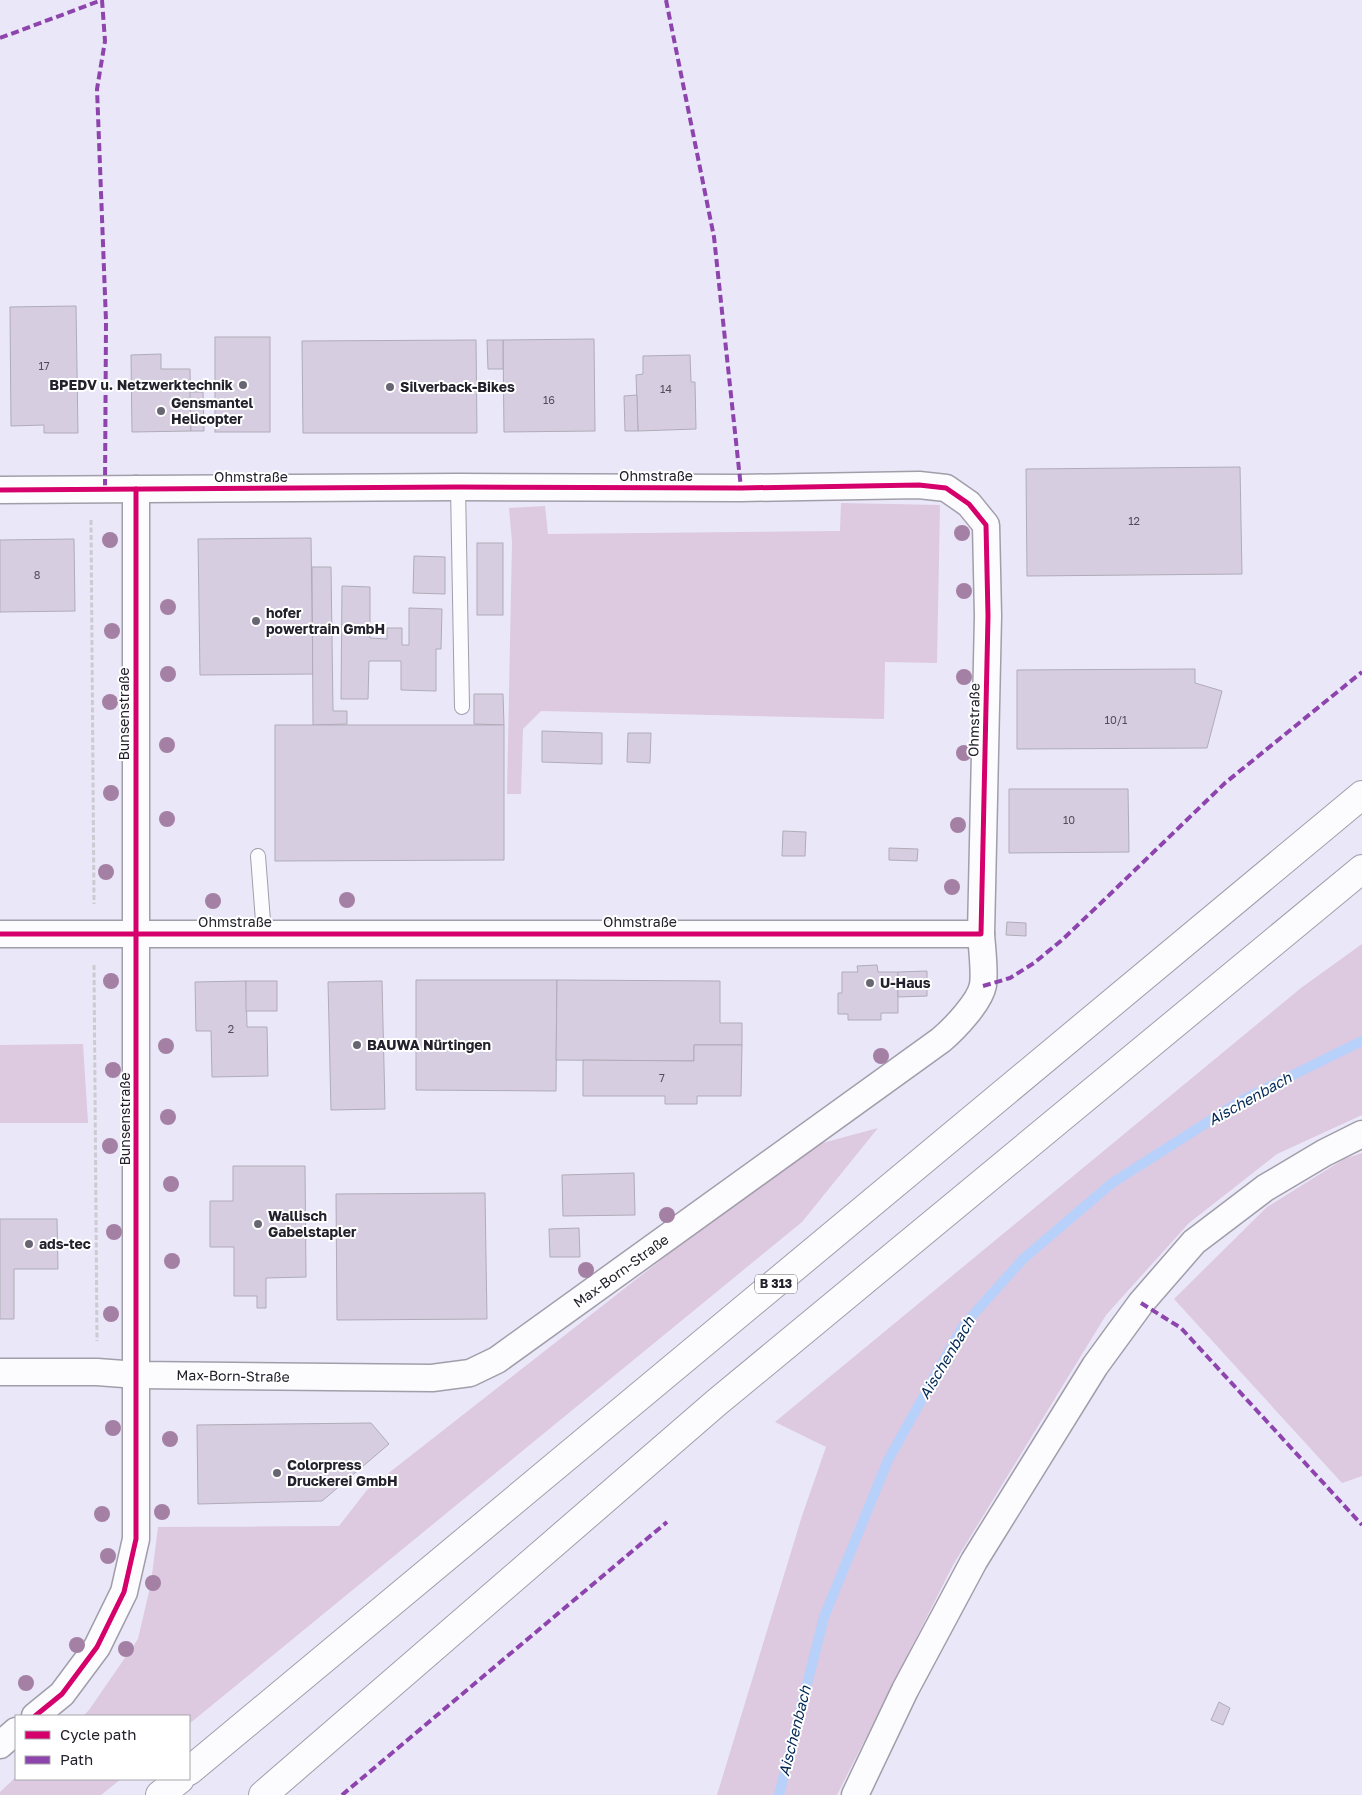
<svg xmlns="http://www.w3.org/2000/svg" width="1362" height="1795" viewBox="0 0 1362 1795" font-family="'Golos Text',sans-serif">
  <style>
    .green { fill: #ddc9e0 }
    .lines { fill: none; stroke-linecap: round; stroke-linejoin: round }
    .stream { stroke: #b7d1fb; stroke-width: 10 }
    .building { fill: #d6cee0; stroke: #b0abb8 }
    .lane-casing { stroke: #a19eaa; stroke-width: 16 }
    .street-casing { stroke: #a19eaa; stroke-width: 29 }
    .highway-casing { stroke: #a19eaa; stroke-width: 30 }
    .path { stroke: #cccbd2; stroke-width: 3; stroke-dasharray: 5 2.5; stroke-linecap: butt }
    .lane { stroke: #fcfbfe; stroke-width: 14 }
    .street { stroke: #fcfbfe; stroke-width: 26 }
    .highway { stroke: #fcfbfe; stroke-width: 28 }
    .quiet { stroke: #8e44ad; stroke-width: 4; stroke-dasharray: 8 4; stroke-linecap: butt }
    .cycleway-casing { stroke: #fff; stroke-width: 8 }
    .cycleway { stroke: #d6006c; stroke-width: 5 }
    .tree { fill: #a480a5 }
    .poi-dot { fill: #696673; stroke: #fff; stroke-width: 2 }
    .labels { text-anchor: middle; stroke-width: 4; stroke-linejoin: round; paint-order: stroke }
    .number-label { font-size: 11px; fill: #524e5b }
    .shield { fill: #fff; stroke: #65646b; stroke-width: 1 }
    .shield-label { font-size: 12px; font-weight: bold; fill: #23212c }
    .poi-label { font-size: 14px; font-weight: bold; fill: #23212c; stroke: #fff; text-anchor: start }
    .street-label { font-size: 14px; fill: #23212c; stroke: #fff }
    .water-label { font-size: 15px; font-style: italic; fill: #022855; stroke: #fff }
  </style>
  <rect width="100%" height="100%" fill="#eae7f8"/>
  <g class="green">
    <path d="M 841,503 L 940,505 L 937,663 L 885,662 L 884,719 L 541,711 L 523,729 L 521,794 L 507,794 L 512,542 L 509,508 L 545,506 L 548,534 L 840,531 Z"/>
    <path d="M 1362,944 L 1362,1115 L 1277,1154 L 1189,1223 L 1106,1315 L 953,1565 L 837,1795 L 717,1795 L 802,1516 L 826,1447 L 775,1422 L 1301,988 Z"/>
    <path d="M 83,1044 L 88,1123 L 0,1123 L 0,1045 Z"/>
    <path d="M 878,1128 L 802,1222 L 189,1724 L 189,1716 L 83,1716 L 89,1710 L 138,1639 L 151,1583 L 158,1527 L 339,1526 L 367,1490 L 804,1148 Z"/>
    <path d="M 1362,1153 L 1362,1476 L 1342,1483 L 1174,1299 L 1267,1207 L 1344,1159 Z"/>
    <path d="M 16,1777 L 16,1779 L 121,1779 L 101,1795 L 0,1795 L 0,1792 Z"/>
  </g>
  <g class="lines">
    <path class="stream" d="M 779,1795 L 824,1617 L 888,1460 L 963,1326 L 1023,1259 L 1112,1183 L 1244,1099 L 1362,1041"/>
  </g>
  <g class="building">
    <path d="M 76,306 L 78,433 L 44,433 L 44,425 L 11,426 L 10,307 Z"/>
    <rect x="215" y="337" width="55" height="95"/>
    <path d="M 594,339 L 595,431 L 504,432 L 503,340 Z"/>
    <path d="M 476,340 L 477,433 L 303,433 L 302,341 Z"/>
    <path d="M 487,340 L 503,340 L 503,369 L 488,369 Z"/>
    <path d="M 161,354 L 161,369 L 190,369 L 191,431 L 132,432 L 131,355 Z"/>
    <path d="M 690,355 L 691,382 L 695,382 L 696,429 L 638,431 L 636,375 L 643,374 L 643,356 Z"/>
    <path d="M 190,392 L 203,392 L 204,431 L 191,431 Z"/>
    <path d="M 637,395 L 638,431 L 625,431 L 624,396 Z"/>
    <path d="M 1240,467 L 1242,574 L 1027,576 L 1026,469 Z"/>
    <path d="M 311,538 L 313,674 L 200,675 L 198,539 Z"/>
    <path d="M 74,539 L 75,611 L 0,612 L 0,540 Z"/>
    <rect x="477" y="543" width="26" height="72"/>
    <path d="M 414,556 L 445,557 L 445,594 L 413,593 Z"/>
    <path d="M 312,567 L 331,567 L 333,711 L 347,711 L 347,724 L 313,725 Z"/>
    <path d="M 342,586 L 370,587 L 370,638 L 387,639 L 387,628 L 402,628 L 402,645 L 409,645 L 409,608 L 442,609 L 441,649 L 436,649 L 436,691 L 401,690 L 401,661 L 369,661 L 368,699 L 341,699 Z"/>
    <path d="M 1195,669 L 1195,683 L 1222,691 L 1207,748 L 1017,749 L 1017,670 Z"/>
    <path d="M 474,694 L 503,694 L 504,725 L 474,724 Z"/>
    <path d="M 275,725 L 504,725 L 504,860 L 275,861 Z"/>
    <path d="M 542,731 L 602,733 L 602,764 L 542,762 Z"/>
    <path d="M 628,733 L 651,733 L 650,763 L 627,762 Z"/>
    <path d="M 1009,789 L 1128,789 L 1129,852 L 1009,853 Z"/>
    <path d="M 783,831 L 806,832 L 805,856 L 782,856 Z"/>
    <path d="M 889,848 L 918,849 L 917,861 L 889,860 Z"/>
    <path d="M 1007,922 L 1026,923 L 1026,936 L 1006,935 Z"/>
    <path d="M 877,965 L 878,972 L 898,972 L 898,1013 L 881,1013 L 881,1020 L 848,1020 L 848,1014 L 838,1014 L 838,993 L 842,993 L 842,972 L 858,972 L 857,966 Z"/>
    <path d="M 927,971 L 927,996 L 898,997 L 898,972 Z"/>
    <path d="M 416,980 L 557,980 L 556,1091 L 416,1090 Z"/>
    <path d="M 557,980 L 720,981 L 720,1023 L 742,1023 L 742,1045 L 694,1045 L 694,1061 L 556,1060 Z"/>
    <path d="M 246,981 L 247,1027 L 267,1027 L 268,1076 L 212,1077 L 211,1031 L 196,1031 L 195,982 Z"/>
    <rect x="246" y="981" width="31" height="30"/>
    <path d="M 382,981 L 385,1109 L 331,1110 L 328,982 Z"/>
    <path d="M 694,1045 L 742,1045 L 741,1096 L 697,1096 L 697,1104 L 665,1104 L 665,1096 L 583,1096 L 583,1060 L 694,1061 Z"/>
    <path d="M 233,1166 L 305,1166 L 306,1277 L 266,1278 L 266,1308 L 257,1308 L 257,1296 L 234,1296 L 234,1247 L 210,1247 L 210,1201 L 233,1201 Z"/>
    <path d="M 634,1173 L 635,1215 L 563,1216 L 562,1175 Z"/>
    <path d="M 485,1193 L 487,1319 L 337,1320 L 336,1194 Z"/>
    <path d="M 0,1219 L 57,1219 L 58,1269 L 14,1269 L 14,1319 L 0,1319 Z"/>
    <path d="M 579,1228 L 580,1257 L 550,1257 L 549,1229 Z"/>
    <path d="M 371,1423 L 389,1444 L 322,1501 L 198,1504 L 197,1425 Z"/>
    <path d="M 1219,1702 L 1230,1708 L 1223,1725 L 1211,1720 Z"/>
  </g>
  <g class="lines">
    <g class="lane-casing">
      <g id="lane">
        <path d="M 458,487 L 462,707"/>
        <path d="M 258,856 L 264,934"/>
      </g>
    </g>
    <g class="street-casing">
      <g id="street">
        <path d="M 0,490 L 458,487 L 741,488 L 919,485 L 946,488 L 969,504 L 986,525 L 988,616 L 981,934 L 0,934"/>
        <path d="M 0,1372 L 97,1372 L 137,1375 L 432,1378 L 470,1373 L 497,1360 L 941,1040 C 954,1029 980,1002 983,985 C 985,972 982,948 981,934"/>
        <path d="M 35,1716 L 62,1694 L 97,1647 L 124,1592 L 136,1539 L 136,489"/>
        <path d="M 0,1745 L 16,1731"/>
        <path d="M 855,1795 L 905,1690 L 974,1561 L 1095,1366 L 1141,1303 L 1194,1242 L 1265,1188 L 1324,1153 L 1362,1134"/>
      </g>
    </g>
    <g class="highway-casing">
      <g id="highway">
        <path d="M 189,1771 L 1362,795"/>
        <path d="M 160,1795 L 180,1779"/>
        <path d="M 263,1795 L 716,1403 L 1362,869"/>
      </g>
    </g>
    <g class="path">
      <path d="M 91,520 L 94,904"/>
      <path d="M 94,965 L 97,1341"/>
    </g>
    <use href="#lane" class="lane"/>
    <use href="#street" class="street"/>
    <use href="#highway" class="highway"/>
    <g class="quiet">
      <path d="M 102,0 L 105,41 L 97,89 L 106,321 L 105,489"/>
      <path d="M 666,0 L 714,237 L 741,488"/>
      <path d="M 0,38 L 102,0"/>
      <path d="M 983,986 L 1010,978 L 1034,963 L 1062,940 L 1104,900 L 1225,783 L 1362,672"/>
      <path d="M 1141,1303 L 1181,1328 L 1362,1525"/>
      <path d="M 342,1795 L 667,1522"/>
    </g>
    <g class="cycleway-casing">
      <g id="cycleway">
        <path d="M 0,490 L 458,487 L 741,488 L 919,485 L 946,488 L 969,504 L 986,525 L 988,616 L 981,934 L 0,934"/>
        <path d="M 35,1716 L 62,1694 L 97,1647 L 124,1592 L 136,1539 L 136,489"/>
      </g>
    </g>
    <use href="#cycleway" class="cycleway"/>
  </g>
  <g class="tree">
    <circle cx="962" cy="533" r="8"/>
    <circle cx="110" cy="540" r="8"/>
    <circle cx="964" cy="591" r="8"/>
    <circle cx="168" cy="607" r="8"/>
    <circle cx="112" cy="631" r="8"/>
    <circle cx="168" cy="674" r="8"/>
    <circle cx="964" cy="677" r="8"/>
    <circle cx="110" cy="702" r="8"/>
    <circle cx="167" cy="745" r="8"/>
    <circle cx="964" cy="753" r="8"/>
    <circle cx="111" cy="793" r="8"/>
    <circle cx="167" cy="819" r="8"/>
    <circle cx="958" cy="825" r="8"/>
    <circle cx="106" cy="872" r="8"/>
    <circle cx="952" cy="887" r="8"/>
    <circle cx="347" cy="900" r="8"/>
    <circle cx="213" cy="901" r="8"/>
    <circle cx="111" cy="981" r="8"/>
    <circle cx="166" cy="1046" r="8"/>
    <circle cx="881" cy="1056" r="8"/>
    <circle cx="113" cy="1070" r="8"/>
    <circle cx="168" cy="1117" r="8"/>
    <circle cx="110" cy="1146" r="8"/>
    <circle cx="171" cy="1184" r="8"/>
    <circle cx="667" cy="1215" r="8"/>
    <circle cx="114" cy="1232" r="8"/>
    <circle cx="172" cy="1261" r="8"/>
    <circle cx="586" cy="1270" r="8"/>
    <circle cx="111" cy="1314" r="8"/>
    <circle cx="113" cy="1428" r="8"/>
    <circle cx="170" cy="1439" r="8"/>
    <circle cx="162" cy="1512" r="8"/>
    <circle cx="102" cy="1514" r="8"/>
    <circle cx="108" cy="1556" r="8"/>
    <circle cx="153" cy="1583" r="8"/>
    <circle cx="77" cy="1645" r="8"/>
    <circle cx="126" cy="1649" r="8"/>
    <circle cx="26" cy="1683" r="8"/>
  </g>
  <g class="poi-dot">
    <circle cx="243" cy="385" r="5"/>
    <circle cx="390" cy="387" r="5"/>
    <circle cx="161" cy="411" r="5"/>
    <circle cx="256" cy="621" r="5"/>
    <circle cx="870" cy="983" r="5"/>
    <circle cx="357" cy="1045" r="5"/>
    <circle cx="258" cy="1224" r="5"/>
    <circle cx="29" cy="1244" r="5"/>
    <circle cx="277" cy="1473" r="5"/>
  </g>
  <g class="labels">
    <g class="number-label">
      <text x="44" y="370">17</text>
      <text x="666" y="393">14</text>
      <text x="549" y="404">16</text>
      <text x="1134" y="525">12</text>
      <text x="37" y="579">8</text>
      <text x="1116" y="724">10/1</text>
      <text x="1069" y="824">10</text>
      <text x="231" y="1033">2</text>
      <text x="662" y="1082">7</text>
    </g>
    <rect class="shield" x="755" y="1274.5" width="42" height="19" rx="4"/>
    <g class="shield-label">
      <text x="776" y="1288">B 313</text>
    </g>
    <g class="poi-label">
      <text x="233" y="390" text-anchor="end">BPEDV u. Netzwerktechnik</text>
      <text x="400" y="392">Silverback-Bikes</text>
      <text x="171" y="408">Gensmantel<tspan x="171" dy="16">Helicopter</tspan></text>
      <text x="266" y="618">hofer<tspan x="266" dy="16">powertrain GmbH</tspan></text>
      <text x="880" y="988">U-Haus</text>
      <text x="367" y="1050">BAUWA Nürtingen</text>
      <text x="268" y="1221">Wallisch<tspan x="268" dy="16">Gabelstapler</tspan></text>
      <text x="39" y="1249">ads-tec</text>
      <text x="287" y="1470">Colorpress<tspan x="287" dy="16">Druckerei GmbH</tspan></text>
    </g>
    <g class="street-label">
      <text x="656" y="481">Ohmstraße</text>
      <text x="251" y="482">Ohmstraße</text>
      <text transform="translate(124 714) rotate(-90)" y="5">Bunsenstraße</text>
      <text transform="translate(974 720) rotate(-89)" y="5">Ohmstraße</text>
      <text x="235" y="927">Ohmstraße</text>
      <text x="640" y="927">Ohmstraße</text>
      <text transform="translate(125 1119) rotate(-90)" y="5">Bunsenstraße</text>
      <text transform="translate(621 1271) rotate(-36)" y="5">Max-Born-Straße</text>
      <text transform="translate(233 1376) rotate(1)" y="5">Max-Born-Straße</text>
    </g>
    <g class="water-label">
      <text transform="translate(1250 1099) rotate(-29)" y="5">Aischenbach</text>
      <text transform="translate(947 1358) rotate(-59)" y="5">Aischenbach</text>
      <text transform="translate(795 1731) rotate(-76)" y="5">Aischenbach</text>
    </g>
  </g>
  <rect x="15" y="1715" width="175" height="65" fill="#ffffff" stroke="#a7a6ab"/>
  <rect x="25" y="1731" width="25" height="8" fill="#d6006c" stroke="#a7a6ab"/>
  <text x="60" y="1740" font-size="15" fill="#23212c">Cycle path</text>
  <rect x="25" y="1756" width="25" height="8" fill="#8e44ad" stroke="#a7a6ab"/>
  <text x="60" y="1765" font-size="15" fill="#23212c">Path</text>
</svg>
